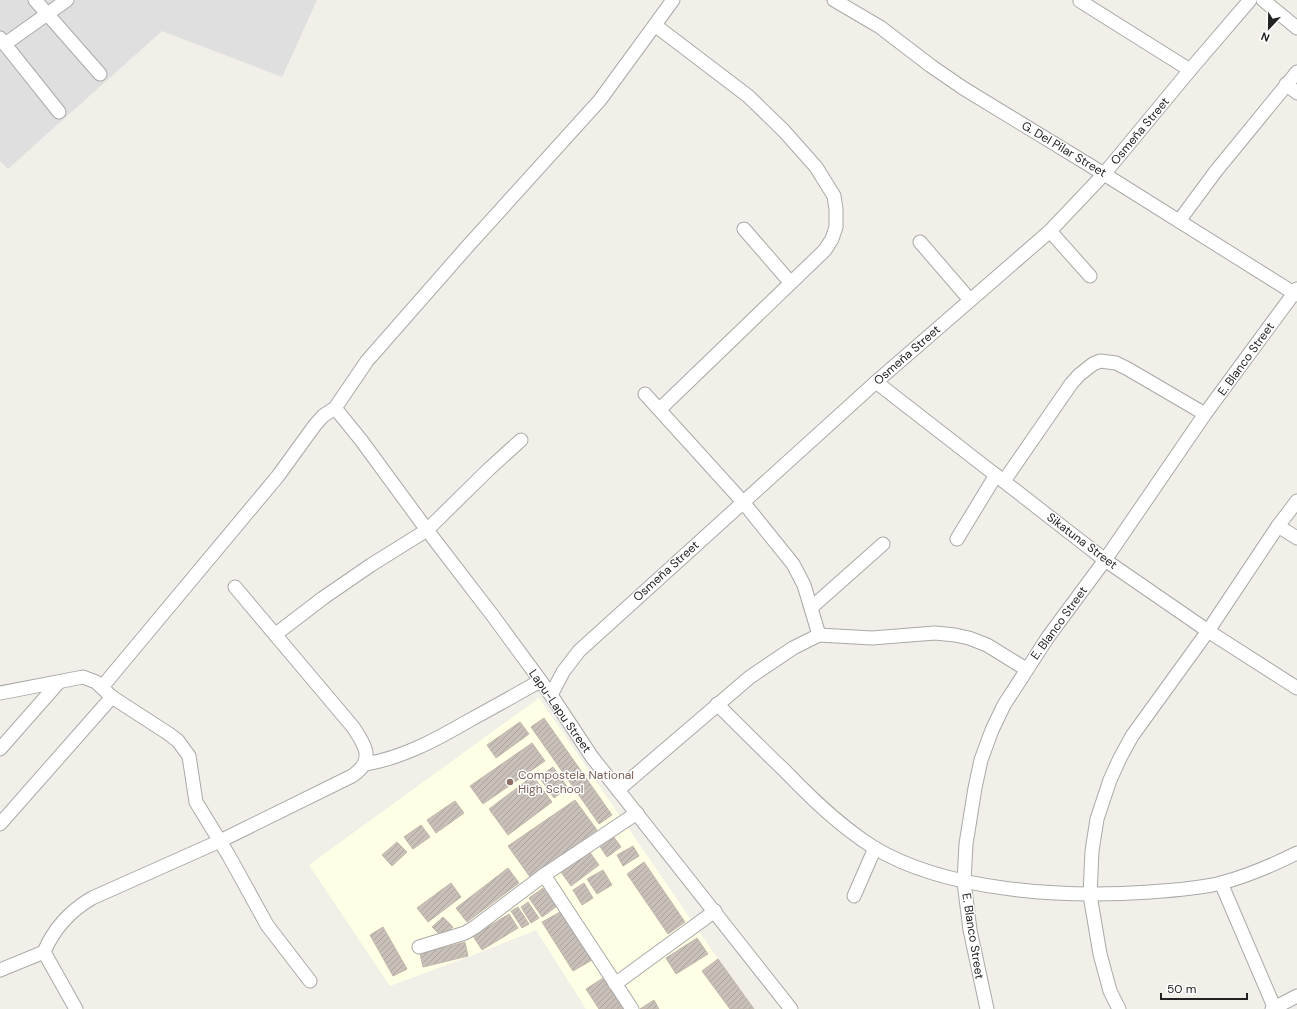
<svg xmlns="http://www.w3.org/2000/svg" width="1297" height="1009" viewBox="0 0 1297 1009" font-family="'DM Sans',sans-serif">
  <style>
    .residential { fill: #e0dfdf }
    .education { fill: #ffffe5 }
    .building { fill: url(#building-hatch); stroke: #c4b6ab }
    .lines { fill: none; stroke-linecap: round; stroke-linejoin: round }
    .minor-casing { stroke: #a9a9a9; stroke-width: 15 }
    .minor { stroke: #fff; stroke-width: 13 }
    .education-dot { fill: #8d6e63; stroke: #fff; stroke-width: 1.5 }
    .labels { text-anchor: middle; stroke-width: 3; stroke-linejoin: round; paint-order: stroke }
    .street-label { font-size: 12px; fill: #222; stroke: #fff }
    .education-label { font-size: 12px; fill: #785e54; stroke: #fff; text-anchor: start }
  </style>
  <defs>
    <pattern id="building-hatch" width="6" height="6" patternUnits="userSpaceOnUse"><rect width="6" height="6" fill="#c7bfb8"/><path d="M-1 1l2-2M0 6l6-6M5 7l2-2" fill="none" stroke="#aba49e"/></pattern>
  </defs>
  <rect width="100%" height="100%" fill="#f2efe9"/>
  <path class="residential" d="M 0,0 L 317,0 L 282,77 L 162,31 L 8,169 L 0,161 Z"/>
  <path class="education" d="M 539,698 L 718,959 L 754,1009 L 586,1009 L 536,930 L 481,952 L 390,986 L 309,865 Z"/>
  <g class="building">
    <path d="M 544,718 L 612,815 L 599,824 L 531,727 Z"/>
    <path d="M 520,722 L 529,734 L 496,758 L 487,745 Z"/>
    <path d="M 532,743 L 545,761 L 483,804 L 470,786 Z"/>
    <path d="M 553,767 L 568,788 L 554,798 L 539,777 Z"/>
    <path d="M 533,776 L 552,802 L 508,835 L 489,809 Z"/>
    <path d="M 575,800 L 597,830 L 530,877 L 508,846 Z"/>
    <path d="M 455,801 L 464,813 L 436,833 L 427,820 Z"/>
    <path d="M 421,825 L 430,837 L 413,849 L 404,837 Z"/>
    <path d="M 613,836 L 621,847 L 607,857 L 599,845 Z"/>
    <path d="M 397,842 L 407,852 L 392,866 L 382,855 Z"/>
    <path d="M 633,846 L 639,856 L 623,866 L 617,855 Z"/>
    <path d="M 589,851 L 599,865 L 571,886 L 561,872 Z"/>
    <path d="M 644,862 L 685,922 L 668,934 L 627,874 Z"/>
    <path d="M 508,868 L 519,883 L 467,922 L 456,908 Z"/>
    <path d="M 603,870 L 612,885 L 597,894 L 587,879 Z"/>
    <path d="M 451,883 L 461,897 L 428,922 L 417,908 Z"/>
    <path d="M 584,883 L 593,898 L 582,905 L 573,890 Z"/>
    <path d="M 543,888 L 556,907 L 542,917 L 529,898 Z"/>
    <path d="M 528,902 L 539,918 L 531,923 L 521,907 Z"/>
    <path d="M 518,907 L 529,924 L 522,928 L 511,911 Z"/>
    <path d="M 562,911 L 592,960 L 573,971 L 542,922 Z"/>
    <path d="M 509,914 L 518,928 L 482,950 L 473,936 Z"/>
    <path d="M 443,917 L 453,927 L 442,937 L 432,927 Z"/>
    <path d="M 383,927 L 407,969 L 393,976 L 370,935 Z"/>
    <path d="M 697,938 L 708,954 L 676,974 L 666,958 Z"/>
    <path d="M 465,942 L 468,956 L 423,967 L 420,954 Z"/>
    <path d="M 718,959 L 754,1009 L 730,1009 L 702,971 Z"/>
    <path d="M 603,978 L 623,1009 L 599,1009 L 586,989 Z"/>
    <path d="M 654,1000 L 659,1009 L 640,1009 Z"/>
  </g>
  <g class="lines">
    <g class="minor-casing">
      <g id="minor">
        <path d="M 35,0 L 100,74"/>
        <path d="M 834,0 L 880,27 L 931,66 L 963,88 L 1104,174 L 1297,295"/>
        <path d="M 1263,0 L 1297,28"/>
        <path d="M 1080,1 L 1190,70"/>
        <path d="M 656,26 L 748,96 L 784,131 L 816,167 L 834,196 L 836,209 L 836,227 L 832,239 L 825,250 L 660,409"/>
        <path d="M 0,38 L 59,112"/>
        <path d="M 5,44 L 67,0"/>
        <path d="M 1286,84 L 1297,93"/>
        <path d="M 1179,221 L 1216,171 L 1297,72"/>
        <path d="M 744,229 L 790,282"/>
        <path d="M 1050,231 L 1090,276"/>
        <path d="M 920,242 L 970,300"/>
        <path d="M 876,382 L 1105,560 L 1208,631 L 1297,688"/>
        <path d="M 645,394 L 743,502 L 793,564 L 804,585 L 819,635"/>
        <path d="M 335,408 L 361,440 L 427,530 L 493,616 L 551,695 L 592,757 L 791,1009"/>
        <path d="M 1004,481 L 1071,384 L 1079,375 L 1093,364 L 1100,361 L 1116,363 L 1128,369 L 1205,414"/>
        <path d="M 1278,526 L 1297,538"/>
        <path d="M 957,539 L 996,475"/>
        <path d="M 812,607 L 883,544"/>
        <path d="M 276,634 L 323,598 L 371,565 L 427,530 L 489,469 L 521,440"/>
        <path d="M 102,687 L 278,476 L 315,425 L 323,416 L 335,408 L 367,361 L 467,247 L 600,100 L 673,0"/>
        <path d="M 0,693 L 78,678 L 83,677 L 96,682 L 112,697 L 169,734 L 178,741 L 189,756 L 196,802 L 229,856 L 267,925 L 310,981"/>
        <path d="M 551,695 L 563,672 L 579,651 L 876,382 L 1050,231 L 1104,174 L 1190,70 L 1250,0"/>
        <path d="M 717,704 C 740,727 762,749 785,771 C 812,799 840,826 873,847 C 947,892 1066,898 1150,892 C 1173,890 1198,889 1221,883 C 1247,876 1273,865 1297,853"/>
        <path d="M 0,749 L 59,682"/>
        <path d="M 365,764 C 403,758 437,739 470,720 C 494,707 517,694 540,681"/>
        <path d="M 618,790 L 750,677 L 793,648 L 819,635 L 872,638 L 935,633 L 955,635 L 969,638 L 987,645 L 1026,669"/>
        <path d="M 0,824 L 112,697"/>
        <path d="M 1221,883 L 1275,1009"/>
        <path d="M 854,896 L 875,848"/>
        <path d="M 419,947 L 465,933 L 475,927 L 544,875"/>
        <path d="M 44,952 L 76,1009"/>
        <path d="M 0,970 L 44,952 C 54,928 70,911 92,898 L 220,841 L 352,776 C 375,761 366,746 353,727 L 235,587"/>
        <path d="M 615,984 L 715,911"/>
        <path d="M 632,1009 L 544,875 L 637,813"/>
        <path d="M 987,1009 L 970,930 L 964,882 L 966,844 L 975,788 L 981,760 L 992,730 L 1004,705 L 1048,637 L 1105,560 L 1205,414 L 1297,289"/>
        <path d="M 1119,1009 L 1110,991 L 1100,954 L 1090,895 L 1092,851 L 1097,819 L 1110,780 L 1120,758 L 1132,736 L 1208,631 L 1278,526 L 1297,501"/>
        <path d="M 1272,1009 L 1297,996"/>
      </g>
    </g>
    <use href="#minor" class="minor"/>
  </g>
  <circle class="education-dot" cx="510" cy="782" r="4"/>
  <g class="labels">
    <g class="street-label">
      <text transform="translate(1140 131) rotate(-50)" y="4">Osmeña Street</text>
      <text transform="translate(1064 149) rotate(31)" y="4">G. Del Pilar Street</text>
      <text transform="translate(907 355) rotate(-41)" y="4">Osmeña Street</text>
      <text transform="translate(1246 359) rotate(-54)" y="4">E. Blanco Street</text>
      <text transform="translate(1082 541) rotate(37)" y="4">Sikatuna Street</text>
      <text transform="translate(666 571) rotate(-42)" y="4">Osmeña Street</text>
      <text transform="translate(1059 623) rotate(-54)" y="4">E. Blanco Street</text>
      <text transform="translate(560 711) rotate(55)" y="4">Lapu-Lapu Street</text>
      <text transform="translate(973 936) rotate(81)" y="4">E. Blanco Street</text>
    </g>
    <g class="education-label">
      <text x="518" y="779">Compostela National<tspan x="518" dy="14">High School</tspan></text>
    </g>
  </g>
  <g transform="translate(1269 28) rotate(202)" stroke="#ffffff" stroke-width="3" paint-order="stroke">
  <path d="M0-3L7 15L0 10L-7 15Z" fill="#222222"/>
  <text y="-6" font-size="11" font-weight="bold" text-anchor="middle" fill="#222222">N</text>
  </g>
  <path d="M1161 993v6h86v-6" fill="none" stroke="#222222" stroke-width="2"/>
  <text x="1167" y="993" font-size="12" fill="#222222" stroke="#ffffff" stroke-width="3" paint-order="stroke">50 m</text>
</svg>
